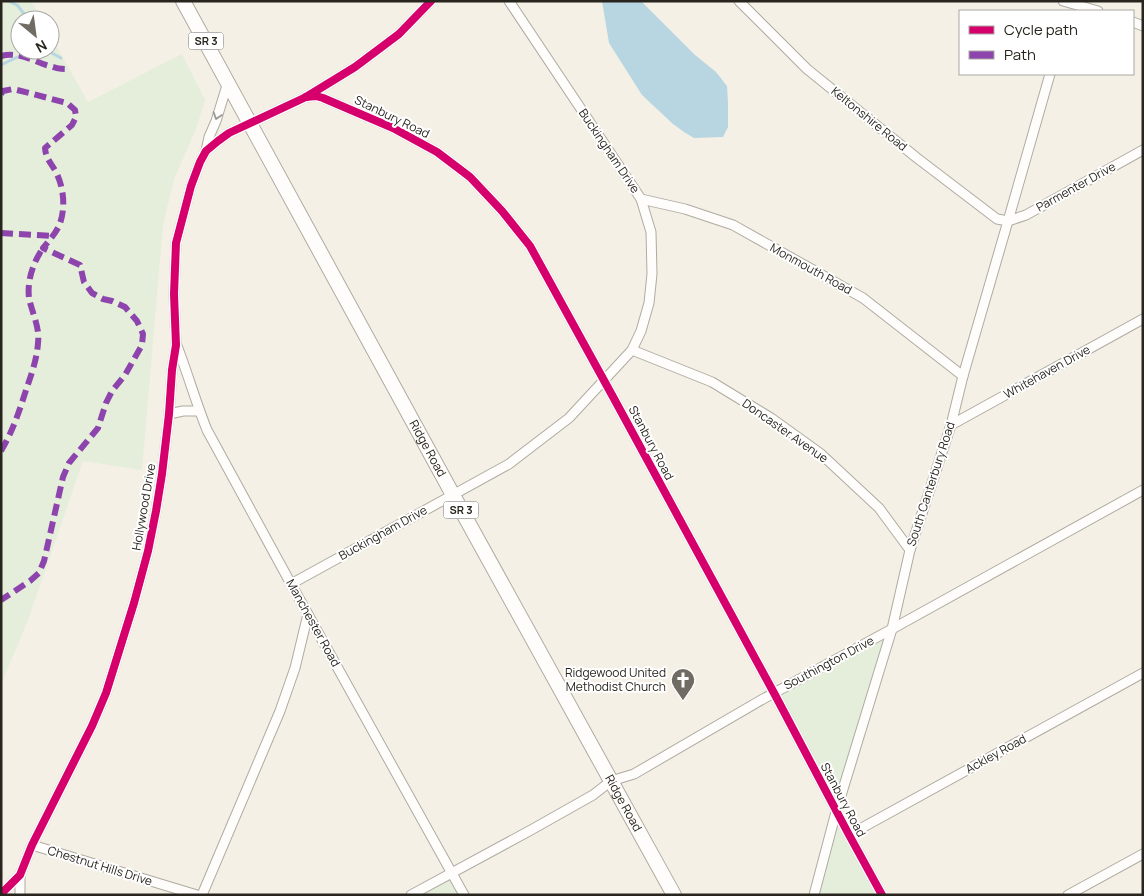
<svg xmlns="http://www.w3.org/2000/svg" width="1144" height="896" viewBox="0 0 1144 896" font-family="Manrope,sans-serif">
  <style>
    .green { fill: #e4eedb }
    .water { fill: #b8d6e2 }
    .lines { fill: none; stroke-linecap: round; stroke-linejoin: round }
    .stream { stroke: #b8d6e2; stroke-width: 3 }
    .minor-casing { stroke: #afaba2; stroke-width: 11 }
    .primary-casing { stroke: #afaba2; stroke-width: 16 }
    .minor { stroke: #fefdfb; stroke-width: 9 }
    .primary { stroke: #fefdfb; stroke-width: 14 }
    .quiet { stroke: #8e44ad; stroke-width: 6; stroke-dasharray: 12 6; stroke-linecap: butt }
    .cycleway-casing { stroke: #fff; stroke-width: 11 }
    .cycleway { stroke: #d6006c; stroke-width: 8 }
    .oneway { stroke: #9e9c98 }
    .labels { text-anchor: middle; stroke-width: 4; stroke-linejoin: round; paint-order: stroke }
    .shield { fill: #fff; stroke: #686662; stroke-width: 1 }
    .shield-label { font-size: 11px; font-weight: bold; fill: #28251e }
    .street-label { font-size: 12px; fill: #28251e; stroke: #fff }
    .poi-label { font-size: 12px; fill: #28251e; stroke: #fff; text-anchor: end }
  </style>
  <rect width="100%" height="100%" fill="#f5f0e5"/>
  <g class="green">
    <path d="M 1,1 L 31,1 L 42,20 L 20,20 L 20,50 L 50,50 L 50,35 L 88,102 L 182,54 L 205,100 L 196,129 L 174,179 L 163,225 L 142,470 L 83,461 L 29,617 L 1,685 Z"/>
    <path d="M 892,629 L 836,812 L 882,895 L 814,895 L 836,812 L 774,693 Z"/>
    <path d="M 452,873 L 464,895 L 411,895 Z"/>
  </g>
  <path class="water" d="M 602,1 L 641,1 L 695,55 L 716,72 L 727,86 L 728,102 L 728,127 L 723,137 L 694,138 L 684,132 L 673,124 L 642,95 L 609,43 Z"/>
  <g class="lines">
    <g class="stream">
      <path d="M 8,1 L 17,5 L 29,20"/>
      <path d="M 49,50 L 50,52 L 61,58"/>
      <path d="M 1,65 L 32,50"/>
    </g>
    <g class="minor-casing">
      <g id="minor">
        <path d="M 739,1 L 807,69 L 917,158 L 997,219 L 1008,221 L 1026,215 L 1143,150"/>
        <path d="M 1063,1 L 1098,11"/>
        <path d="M 1133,22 L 1143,26"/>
        <path d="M 307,97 L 316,96 L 323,98 L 393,128 L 437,152 L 470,177 L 502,211 L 530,246 L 612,395 L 774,693 L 848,833 L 882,895"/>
        <path d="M 206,151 L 209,137 L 216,121 L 228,82"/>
        <path d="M 641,199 L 685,209 L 733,225 L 863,298 L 963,376"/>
        <path d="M 177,346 C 188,374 196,403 207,430 L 291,584 L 464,895"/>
        <path d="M 632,350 L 712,382 L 771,418 L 821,454 L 879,508 L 910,550"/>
        <path d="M 169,414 L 183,411 L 199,411"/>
        <path d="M 951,425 L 1143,319"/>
        <path d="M 291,584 L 509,464 L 569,418 L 632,350 L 641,331 L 649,303 L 652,274 L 651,232 L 641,199 L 509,1"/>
        <path d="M 849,835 L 1143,673"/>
        <path d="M 32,845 L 197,895"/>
        <path d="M 1,894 L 20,875 L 32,845 L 92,726 L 106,693 L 134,603 L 148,551 L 156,511 L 162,474 L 169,414 L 172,370 L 176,345 L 174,294 L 176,243 L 191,186 L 200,162 L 206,151 L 218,141 L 229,133 L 306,97 L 355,67 L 399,34 L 431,1"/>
        <path d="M 20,895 L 20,875"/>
        <path d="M 202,895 L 280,711 L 295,668 L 308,614"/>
        <path d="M 411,895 L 531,830 L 593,795 L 611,781 L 634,774 L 763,699 L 892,629 L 1143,490"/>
        <path d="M 814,895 L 836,812 L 892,629 L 910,550 L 951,425 L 963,376 L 1008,221 L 1050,74"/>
        <path d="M 1068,895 L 1143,854"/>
      </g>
    </g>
    <g class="primary-casing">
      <g id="primary">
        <path id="s1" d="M 183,1 L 453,495 L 674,895"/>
      </g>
    </g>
    <use href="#minor" class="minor"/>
    <use href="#primary" class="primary"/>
    <g class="quiet">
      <path d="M 1,56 C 21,51 35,63 53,67 C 58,69 64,69 70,69"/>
      <path d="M 1,94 L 3,91 L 13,89 L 29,93 L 67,103 L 75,110 L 76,117 L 72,125 L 45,148 C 46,159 51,163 56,172 C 64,188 66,209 59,226 C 55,234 49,241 43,248 L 80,265 L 84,282 L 92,293 L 103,299 L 112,301 L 125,307 L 137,321 L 143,334 L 142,345 L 125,375 L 112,391 L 106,403 L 98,428 L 69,463 L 63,477 L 44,561 L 39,573 L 30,581 L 1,600"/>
      <path d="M 1,233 L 53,236"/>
      <path d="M 1,451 C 13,431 20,409 27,387 C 32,373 37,358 38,343 C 40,327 32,313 29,298 C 27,280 33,263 43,248"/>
    </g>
    <g class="cycleway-casing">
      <g id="cycleway">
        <path d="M 306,97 L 316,96 L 323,98 L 393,128 L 437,152 L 470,177 L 502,211 L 530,246 L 612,395 L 774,693 L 848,833 L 882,895"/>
        <path d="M 1,894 L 20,875 L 32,845 L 92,726 L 106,693 L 134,603 L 148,551 L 156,511 L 162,474 L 169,414 L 172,370 L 176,345 L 174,294 L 176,243 L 191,186 L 200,162 L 206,151 L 218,141 L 229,133 L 306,97 L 355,67 L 399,34 L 431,1"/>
      </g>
    </g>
    <use href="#cycleway" class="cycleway"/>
  </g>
  <defs><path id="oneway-chevron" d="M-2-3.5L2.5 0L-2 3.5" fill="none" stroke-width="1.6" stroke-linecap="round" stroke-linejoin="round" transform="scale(1.25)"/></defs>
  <use class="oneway" href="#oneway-chevron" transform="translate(217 116) rotate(108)"/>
  <defs>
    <g id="church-pin" transform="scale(1.25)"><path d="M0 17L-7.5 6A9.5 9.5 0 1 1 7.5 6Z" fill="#706c64" stroke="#fff"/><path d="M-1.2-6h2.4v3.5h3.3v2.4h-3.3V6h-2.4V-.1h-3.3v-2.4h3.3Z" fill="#fff"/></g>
  </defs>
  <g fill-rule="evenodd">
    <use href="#church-pin" x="683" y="680"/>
  </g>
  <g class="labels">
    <g class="shield">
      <rect x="188.5" y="32.5" width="35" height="17" rx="4"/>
      <rect x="443.5" y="501.5" width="35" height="17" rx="4"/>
    </g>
    <g class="shield-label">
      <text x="206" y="45">SR 3</text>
      <text x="461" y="514">SR 3</text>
    </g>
    <g class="street-label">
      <text transform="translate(392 117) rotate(26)" y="4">Stanbury Road</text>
      <text transform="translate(869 119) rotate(39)" y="4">Keltonshire Road</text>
      <text transform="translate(609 151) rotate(56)" y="4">Buckingham Drive</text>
      <text transform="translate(1076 187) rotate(-29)" y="4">Parmenter Drive</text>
      <text transform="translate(811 269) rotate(29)" y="4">Monmouth Road</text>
      <text transform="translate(1047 372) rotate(-29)" y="4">Whitehaven Drive</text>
      <text transform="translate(785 431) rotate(35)" y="4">Doncaster Avenue</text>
      <text transform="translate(651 443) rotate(62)" y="4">Stanbury Road</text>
      <text dy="4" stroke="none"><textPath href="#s1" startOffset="510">Ridge Road</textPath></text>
      <text transform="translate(931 484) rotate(-72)" y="4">South Canterbury Road</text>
      <text transform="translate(144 507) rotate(-80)" y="4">Hollywood Drive</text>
      <text transform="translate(383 533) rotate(-29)" y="4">Buckingham Drive</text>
      <text transform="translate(313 623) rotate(61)" y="4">Manchester Road</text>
      <text transform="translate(829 663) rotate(-28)" y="4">Southington Drive</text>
      <text transform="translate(996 754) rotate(-29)" y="4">Ackley Road</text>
      <text transform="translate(843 800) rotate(62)" y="4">Stanbury Road</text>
      <text dy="4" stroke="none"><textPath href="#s1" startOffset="915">Ridge Road</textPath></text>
      <text transform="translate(100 866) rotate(17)" y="4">Chestnut Hills Drive</text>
    </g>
    <g class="poi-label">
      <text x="666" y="677">Ridgewood United<tspan x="666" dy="14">Methodist Church</tspan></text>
    </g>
  </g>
  <rect width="1144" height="896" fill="none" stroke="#28251e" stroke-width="5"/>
  <rect x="959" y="10" width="175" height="65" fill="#ffffff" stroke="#a9a8a5"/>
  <rect x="969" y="26" width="25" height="8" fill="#d6006c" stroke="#a9a8a5"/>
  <text x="1004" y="35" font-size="15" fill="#28251e">Cycle path</text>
  <rect x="969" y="51" width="25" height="8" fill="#8e44ad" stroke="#a9a8a5"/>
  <text x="1004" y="60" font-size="15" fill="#28251e">Path</text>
  <g transform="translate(35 35) rotate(151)"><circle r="24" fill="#ffffff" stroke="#a9a8a5"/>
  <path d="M0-4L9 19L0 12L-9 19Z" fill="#706c64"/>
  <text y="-8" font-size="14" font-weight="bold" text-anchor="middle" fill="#28251e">N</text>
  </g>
</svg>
